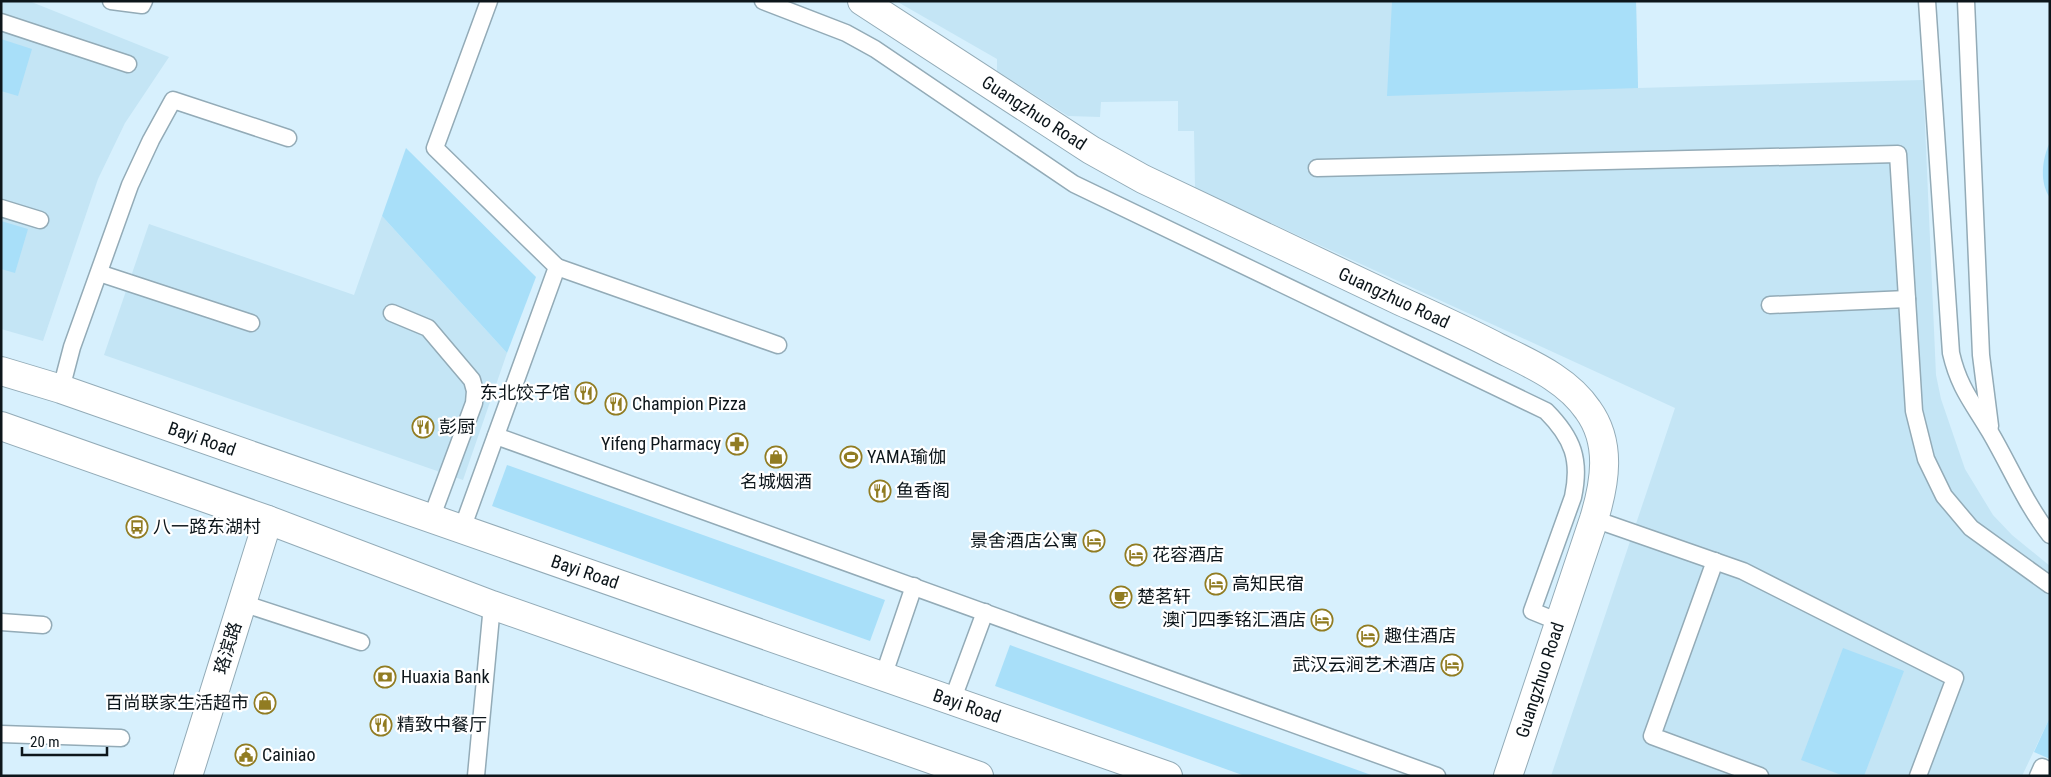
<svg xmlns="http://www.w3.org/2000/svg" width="2051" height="777" viewBox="0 0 2051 777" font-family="'Roboto Condensed','Noto Sans SC',sans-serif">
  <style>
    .built { fill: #c4e5f5 }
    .green { fill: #a8dff9 }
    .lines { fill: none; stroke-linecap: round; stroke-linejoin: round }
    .service-casing { stroke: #93abb7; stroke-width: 19 }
    .minor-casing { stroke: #93abb7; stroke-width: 30 }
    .secondary-casing { stroke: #93abb7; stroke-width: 30 }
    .service { stroke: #fff; stroke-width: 16 }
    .minor { stroke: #fff; stroke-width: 28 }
    .secondary { stroke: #fff; stroke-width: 28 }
    .labels { text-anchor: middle; stroke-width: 4.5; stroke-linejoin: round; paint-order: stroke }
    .street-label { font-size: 18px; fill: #0d161b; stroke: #fff }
    .poi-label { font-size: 18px; fill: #0d161b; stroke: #fff; text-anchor: start }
  </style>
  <rect width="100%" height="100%" fill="#d7f0fd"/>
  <g class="built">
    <path d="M 1,1 L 29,1 L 169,57 L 125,123 L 98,179 L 43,341 L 1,329 Z"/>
    <path d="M 896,1 L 1636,1 L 1638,88 L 1923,80 L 1936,375 L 1941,399 L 1965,469 L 1993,515 L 2012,535 L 2050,566 L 2050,717 L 2022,776 L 1551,776 L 1675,408 L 1195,188 L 1194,131 L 1178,131 L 1178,101 L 1101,102 L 1100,117 L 1068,116 L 997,71 L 997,59 Z"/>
    <path d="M 382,216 L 507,353 L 463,480 L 104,355 L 149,224 L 354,295 Z"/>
  </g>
  <g class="green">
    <path d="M 1392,1 L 1636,1 L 1638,88 L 1387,96 Z"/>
    <path d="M 1,39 L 32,49 L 18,96 L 1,91 Z"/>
    <path d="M 2050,142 L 2050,198 C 2039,182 2042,159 2050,142 Z"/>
    <path d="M 406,148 L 536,277 L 507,353 L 382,216 Z"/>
    <path d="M 1,221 L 28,229 L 15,273 L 1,269 Z"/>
    <path d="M 507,465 L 885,600 L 870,641 L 492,506 Z"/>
    <path d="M 1010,645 L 1374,776 L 1245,776 L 995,686 Z"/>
    <path d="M 1843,648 L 1904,671 L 1864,776 L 1844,776 L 1801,760 Z"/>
    <path d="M 2050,717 L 2050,759 L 2034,752 Z"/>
  </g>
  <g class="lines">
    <g class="service-casing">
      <g id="service">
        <path d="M 111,1 L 142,5 L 144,1"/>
        <path d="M 763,1 L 846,33 L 875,49 L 1074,184 L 1546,411 C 1573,438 1581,460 1573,497 L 1532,611 L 1559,622"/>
        <path d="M 1927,1 L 1951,353 C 1959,388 1973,403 1990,432 C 2010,466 2025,503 2050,535"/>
        <path d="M 1966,1 L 1981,355 L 1990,426"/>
        <path d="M 1,22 L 128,64"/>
        <path d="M 1317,168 L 1898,154 L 1914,411 L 1926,459 L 1944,496 L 1971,528 L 2050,585"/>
        <path d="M 1,208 L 40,220"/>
        <path d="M 557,267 L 778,345"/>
        <path d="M 99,273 L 251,323"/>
        <path d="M 1770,305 L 1907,299"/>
        <path d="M 392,313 L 428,328 L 472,380 L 475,391 L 474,403 L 431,519"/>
        <path d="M 61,389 L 72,347 L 130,185 L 151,140 L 173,100 L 288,138"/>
        <path d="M 496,436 L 1437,776"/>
        <path d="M 1594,519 L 1743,571 L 1955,678 L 1918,776"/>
        <path d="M 462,529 L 557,267 L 435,148 L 489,1"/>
        <path d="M 1715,561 L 1652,736 L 1760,776"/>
        <path d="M 242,603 L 361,642"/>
        <path d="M 1,622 L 43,625"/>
        <path d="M 883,677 L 914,586"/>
        <path d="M 952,701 L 985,612"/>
        <path d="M 1,734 L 121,738"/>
        <path d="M 476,776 L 492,605"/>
        <path d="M 2038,776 L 2042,767 L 2050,771"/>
      </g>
    </g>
    <g class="minor-casing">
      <g id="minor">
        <path d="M 862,1 L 1091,150 L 1143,179 C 1227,219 1312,259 1396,299 C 1431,315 1465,330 1499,348 C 1531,364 1567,379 1588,410 C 1612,443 1605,483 1594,519 L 1508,776"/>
        <path d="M 188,776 L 268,520"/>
      </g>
    </g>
    <g class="secondary-casing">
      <g id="secondary">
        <path d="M 1,371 L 61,389 L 1168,776"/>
        <path d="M 1,426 L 268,520 L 492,605 L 979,776"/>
      </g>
    </g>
    <use href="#service" class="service"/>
    <use href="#minor" class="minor"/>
    <use href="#secondary" class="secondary"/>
  </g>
  <defs>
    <g id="restaurant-ring" transform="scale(1.125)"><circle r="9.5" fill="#fff" stroke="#917c22" stroke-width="1.5"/><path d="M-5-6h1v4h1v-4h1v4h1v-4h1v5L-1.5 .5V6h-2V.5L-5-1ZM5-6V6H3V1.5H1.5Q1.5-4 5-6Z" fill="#917c22"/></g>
    <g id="pharmacy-ring" transform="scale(1.125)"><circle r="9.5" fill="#fff" stroke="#917c22" stroke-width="1.5"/><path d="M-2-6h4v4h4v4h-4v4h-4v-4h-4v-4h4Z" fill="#917c22"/></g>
    <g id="shop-ring" transform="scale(1.125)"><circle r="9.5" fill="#fff" stroke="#917c22" stroke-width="1.5"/><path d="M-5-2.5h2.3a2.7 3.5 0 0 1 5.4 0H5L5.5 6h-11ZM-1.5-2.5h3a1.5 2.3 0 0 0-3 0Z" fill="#917c22"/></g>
    <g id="stadium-ring" transform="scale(1.125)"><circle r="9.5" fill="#fff" stroke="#917c22" stroke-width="1.5"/><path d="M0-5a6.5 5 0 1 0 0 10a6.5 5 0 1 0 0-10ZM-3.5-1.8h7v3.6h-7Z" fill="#917c22"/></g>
    <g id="bus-ring" transform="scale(1.125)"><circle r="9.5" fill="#fff" stroke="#917c22" stroke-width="1.5"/><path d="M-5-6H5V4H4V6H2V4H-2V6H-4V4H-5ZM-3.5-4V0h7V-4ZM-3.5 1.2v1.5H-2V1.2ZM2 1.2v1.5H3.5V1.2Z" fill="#917c22"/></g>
    <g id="hotel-ring" transform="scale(1.125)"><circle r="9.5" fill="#fff" stroke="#917c22" stroke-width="1.5"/><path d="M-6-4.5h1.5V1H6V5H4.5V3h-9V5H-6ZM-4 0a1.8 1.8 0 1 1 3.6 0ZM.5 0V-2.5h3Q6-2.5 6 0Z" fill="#917c22"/></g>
    <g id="cafe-ring" transform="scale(1.125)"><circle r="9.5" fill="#fff" stroke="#917c22" stroke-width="1.5"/><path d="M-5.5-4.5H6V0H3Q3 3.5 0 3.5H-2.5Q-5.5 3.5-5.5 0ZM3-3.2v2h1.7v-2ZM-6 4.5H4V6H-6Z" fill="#917c22"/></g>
    <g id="bank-ring" transform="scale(1.125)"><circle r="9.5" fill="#fff" stroke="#917c22" stroke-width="1.5"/><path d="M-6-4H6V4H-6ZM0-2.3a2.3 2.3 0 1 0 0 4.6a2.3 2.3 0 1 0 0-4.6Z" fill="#917c22"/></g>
    <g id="civic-ring" transform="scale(1.125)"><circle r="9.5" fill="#fff" stroke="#917c22" stroke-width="1.5"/><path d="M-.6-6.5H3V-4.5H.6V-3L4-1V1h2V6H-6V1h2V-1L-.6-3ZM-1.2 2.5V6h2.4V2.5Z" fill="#917c22"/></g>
  </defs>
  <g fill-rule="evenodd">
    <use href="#restaurant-ring" x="586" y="393"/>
    <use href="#restaurant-ring" x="616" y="404"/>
    <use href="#restaurant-ring" x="423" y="427"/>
    <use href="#pharmacy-ring" x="737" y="444"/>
    <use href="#shop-ring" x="776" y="457"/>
    <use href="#stadium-ring" x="851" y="457"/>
    <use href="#restaurant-ring" x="880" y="491"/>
    <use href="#bus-ring" x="137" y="527"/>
    <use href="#hotel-ring" x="1094" y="541"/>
    <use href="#hotel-ring" x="1136" y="555"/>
    <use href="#hotel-ring" x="1216" y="584"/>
    <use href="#cafe-ring" x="1121" y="597"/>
    <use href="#hotel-ring" x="1322" y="620"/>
    <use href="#hotel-ring" x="1368" y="636"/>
    <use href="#hotel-ring" x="1452" y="665"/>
    <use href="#bank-ring" x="385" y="677"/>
    <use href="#shop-ring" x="265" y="703"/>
    <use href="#restaurant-ring" x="381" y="725"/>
    <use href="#civic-ring" x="246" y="755"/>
  </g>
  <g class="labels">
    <g class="street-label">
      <text transform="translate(1034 113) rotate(33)" y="6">Guangzhuo Road</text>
      <text transform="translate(1394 298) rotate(25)" y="6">Guangzhuo Road</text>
      <text transform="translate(202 439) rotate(19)" y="6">Bayi Road</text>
      <text transform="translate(585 572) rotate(19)" y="6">Bayi Road</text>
      <text transform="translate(228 648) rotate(-73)" y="6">珞滨路</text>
      <text transform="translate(1540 680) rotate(-72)" y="6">Guangzhuo Road</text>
      <text transform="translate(967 706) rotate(19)" y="6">Bayi Road</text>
    </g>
    <g class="poi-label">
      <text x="570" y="399" text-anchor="end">东北饺子馆</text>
      <text x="632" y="410">Champion Pizza</text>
      <text x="439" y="433">彭厨</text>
      <text x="721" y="450" text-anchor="end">Yifeng Pharmacy</text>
      <text x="867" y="463">YAMA瑜伽</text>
      <text x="776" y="488" text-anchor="middle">名城烟酒</text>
      <text x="896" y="497">鱼香阁</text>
      <text x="153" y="533">八一路东湖村</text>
      <text x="1078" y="547" text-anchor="end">景舍酒店公寓</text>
      <text x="1152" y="561">花容酒店</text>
      <text x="1232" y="590">高知民宿</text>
      <text x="1137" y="603">楚茗轩</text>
      <text x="1306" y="626" text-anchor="end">澳门四季铭汇酒店</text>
      <text x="1384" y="642">趣住酒店</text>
      <text x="1436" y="671" text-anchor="end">武汉云涧艺术酒店</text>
      <text x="401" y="683">Huaxia Bank</text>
      <text x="249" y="709" text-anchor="end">百尚联家生活超市</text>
      <text x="397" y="731">精致中餐厅</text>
      <text x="262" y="761">Cainiao</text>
    </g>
  </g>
  <rect width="2051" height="777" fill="none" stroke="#0d161b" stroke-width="5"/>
  <path d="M22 747v8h85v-8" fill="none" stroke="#0d161b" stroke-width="2.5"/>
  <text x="30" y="747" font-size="15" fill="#0d161b" stroke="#ffffff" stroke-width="4" paint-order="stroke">20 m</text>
</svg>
